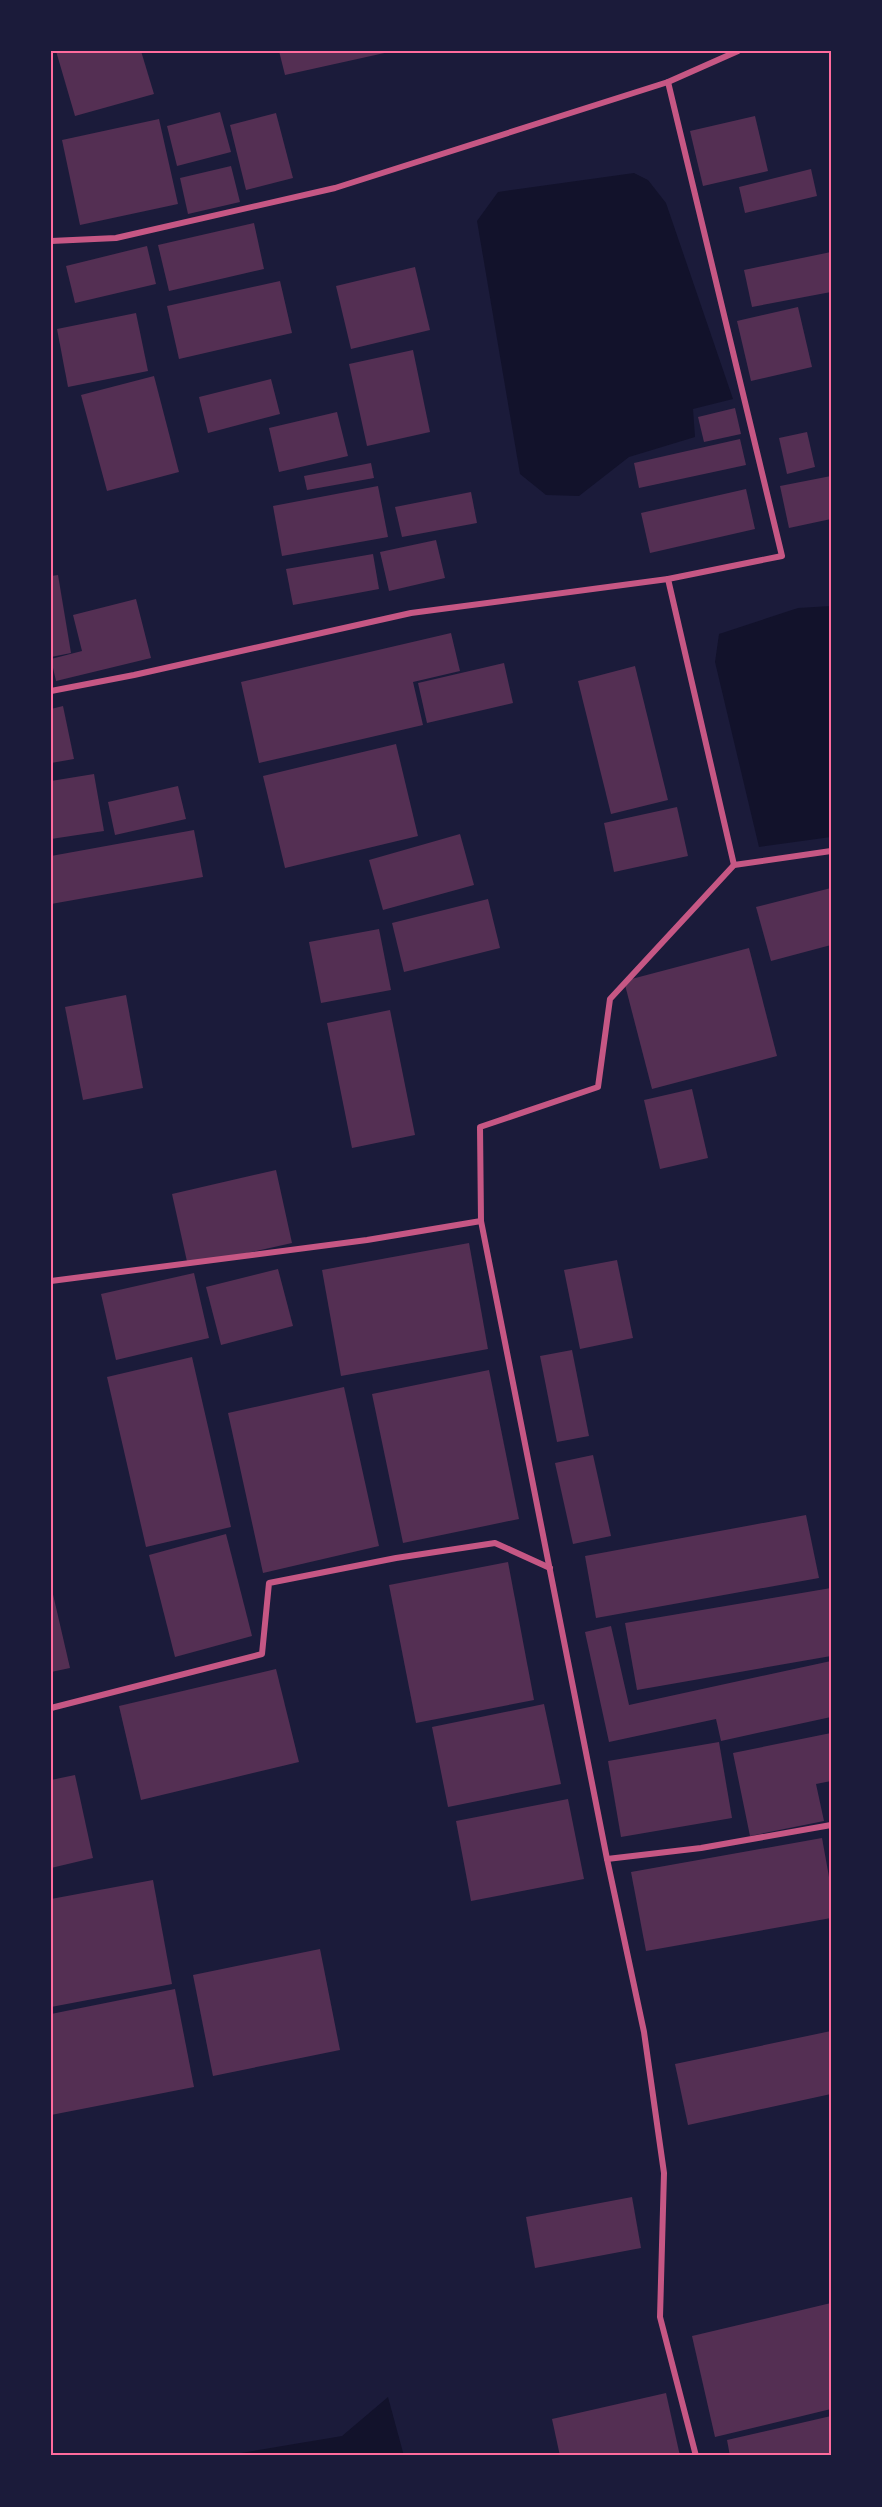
<svg xmlns="http://www.w3.org/2000/svg" width="882" height="2507" viewBox="0 0 882 2507" font-family="Merriweather,serif">
  <style>
    .water { fill: #12122b }
    .building { fill: #542f53 }
    .lines { fill: none; stroke-linecap: round; stroke-linejoin: round }
    .minor { stroke: #c65784; stroke-width: 6 }
    .neatline { fill: none; stroke: #ff6b9d; stroke-width: 2 }
  </style>
  <rect width="100%" height="100%" fill="#1b1b3a"/>
  <g class="water">
    <path d="M 634,173 L 648,180 L 666,203 L 733,399 L 693,409 L 695,437 L 629,457 L 579,496 L 546,495 L 520,474 L 477,221 L 498,192 Z"/>
    <path d="M 831,606 L 831,837 L 759,847 L 715,662 L 719,634 L 798,608 Z"/>
    <path d="M 388,2397 L 404,2456 L 223,2456 L 342,2436 Z"/>
  </g>
  <g class="building">
    <path d="M 56,51 L 141,51 L 154,94 L 75,116 Z"/>
    <path d="M 279,51 L 389,51 L 389,52 L 285,75 Z"/>
    <path d="M 220,112 L 231,152 L 177,166 L 167,126 Z"/>
    <path d="M 276,113 L 293,178 L 246,190 L 230,125 Z"/>
    <path d="M 755,116 L 768,171 L 703,186 L 690,131 Z"/>
    <path d="M 159,119 L 178,204 L 80,225 L 62,140 Z"/>
    <path d="M 231,166 L 240,202 L 188,214 L 180,178 Z"/>
    <path d="M 811,169 L 817,196 L 745,213 L 739,187 Z"/>
    <path d="M 254,223 L 264,269 L 169,291 L 158,245 Z"/>
    <path d="M 147,246 L 156,284 L 75,303 L 66,266 Z"/>
    <path d="M 831,252 L 831,292 L 752,307 L 744,270 Z"/>
    <path d="M 415,267 L 430,330 L 351,349 L 336,286 Z"/>
    <path d="M 280,281 L 292,333 L 179,359 L 167,306 Z"/>
    <path d="M 798,307 L 812,367 L 751,381 L 737,321 Z"/>
    <path d="M 136,313 L 148,371 L 68,387 L 57,329 Z"/>
    <path d="M 413,350 L 430,432 L 367,446 L 349,364 Z"/>
    <path d="M 154,376 L 179,472 L 107,491 L 81,395 Z"/>
    <path d="M 271,379 L 280,414 L 208,433 L 199,397 Z"/>
    <path d="M 735,408 L 741,434 L 704,442 L 698,417 Z"/>
    <path d="M 337,412 L 348,456 L 279,472 L 269,428 Z"/>
    <path d="M 807,432 L 815,467 L 787,474 L 779,438 Z"/>
    <path d="M 740,439 L 746,465 L 639,488 L 634,463 Z"/>
    <path d="M 371,463 L 374,478 L 307,490 L 304,476 Z"/>
    <path d="M 831,476 L 831,519 L 789,528 L 780,486 Z"/>
    <path d="M 378,486 L 388,537 L 282,556 L 273,506 Z"/>
    <path d="M 746,489 L 755,529 L 650,553 L 641,513 Z"/>
    <path d="M 471,492 L 477,523 L 402,537 L 395,507 Z"/>
    <path d="M 436,540 L 445,578 L 389,591 L 380,552 Z"/>
    <path d="M 373,554 L 379,589 L 293,605 L 286,569 Z"/>
    <path d="M 58,575 L 71,653 L 51,657 L 51,576 Z"/>
    <path d="M 136,599 L 151,658 L 56,681 L 51,659 L 82,651 L 73,615 Z"/>
    <path d="M 451,633 L 460,671 L 413,682 L 423,725 L 259,763 L 241,682 Z"/>
    <path d="M 504,663 L 513,703 L 427,723 L 418,683 Z"/>
    <path d="M 635,666 L 668,800 L 611,814 L 578,681 Z"/>
    <path d="M 63,706 L 74,759 L 51,763 L 51,709 Z"/>
    <path d="M 396,744 L 418,836 L 285,868 L 263,776 Z"/>
    <path d="M 94,774 L 104,831 L 51,839 L 51,781 Z"/>
    <path d="M 178,786 L 186,819 L 115,835 L 108,802 Z"/>
    <path d="M 677,807 L 688,856 L 614,872 L 604,823 Z"/>
    <path d="M 194,830 L 203,877 L 51,904 L 51,856 Z"/>
    <path d="M 460,834 L 474,885 L 383,910 L 369,860 Z"/>
    <path d="M 831,888 L 831,945 L 771,961 L 756,907 Z"/>
    <path d="M 488,899 L 500,948 L 404,972 L 392,923 Z"/>
    <path d="M 379,929 L 391,990 L 321,1003 L 309,942 Z"/>
    <path d="M 749,948 L 777,1056 L 652,1089 L 624,981 Z"/>
    <path d="M 126,995 L 143,1088 L 83,1100 L 65,1007 Z"/>
    <path d="M 390,1010 L 415,1135 L 352,1148 L 327,1023 Z"/>
    <path d="M 692,1089 L 708,1158 L 660,1169 L 644,1100 Z"/>
    <path d="M 276,1170 L 292,1243 L 188,1266 L 172,1194 Z"/>
    <path d="M 469,1243 L 488,1349 L 341,1376 L 322,1270 Z"/>
    <path d="M 617,1260 L 633,1338 L 580,1349 L 564,1270 Z"/>
    <path d="M 278,1269 L 293,1326 L 221,1345 L 206,1287 Z"/>
    <path d="M 194,1273 L 209,1338 L 116,1360 L 101,1294 Z"/>
    <path d="M 572,1350 L 589,1436 L 557,1442 L 540,1356 Z"/>
    <path d="M 192,1357 L 231,1527 L 146,1547 L 107,1377 Z"/>
    <path d="M 489,1370 L 519,1519 L 403,1543 L 372,1394 Z"/>
    <path d="M 344,1387 L 379,1546 L 263,1573 L 228,1413 Z"/>
    <path d="M 593,1455 L 611,1536 L 573,1544 L 555,1463 Z"/>
    <path d="M 806,1515 L 819,1578 L 596,1618 L 585,1556 Z"/>
    <path d="M 226,1534 L 252,1636 L 175,1657 L 149,1555 Z"/>
    <path d="M 508,1562 L 534,1700 L 416,1723 L 389,1585 Z"/>
    <path d="M 831,1588 L 831,1656 L 637,1690 L 625,1623 Z"/>
    <path d="M 52,1590 L 70,1668 L 51,1672 L 51,1591 Z"/>
    <path d="M 611,1626 L 629,1705 L 831,1661 L 831,1717 L 721,1741 L 716,1719 L 609,1742 L 585,1632 Z"/>
    <path d="M 276,1669 L 299,1762 L 141,1800 L 119,1706 Z"/>
    <path d="M 544,1704 L 561,1784 L 448,1807 L 432,1727 Z"/>
    <path d="M 831,1733 L 831,1781 L 816,1784 L 824,1821 L 750,1836 L 733,1753 Z"/>
    <path d="M 719,1742 L 732,1818 L 621,1837 L 608,1761 Z"/>
    <path d="M 75,1775 L 93,1858 L 51,1868 L 51,1780 Z"/>
    <path d="M 568,1799 L 584,1879 L 471,1901 L 456,1821 Z"/>
    <path d="M 822,1838 L 831,1888 L 831,1918 L 646,1951 L 631,1872 Z"/>
    <path d="M 153,1880 L 172,1984 L 51,2007 L 51,1899 Z"/>
    <path d="M 320,1949 L 340,2050 L 213,2076 L 193,1975 Z"/>
    <path d="M 175,1989 L 194,2087 L 51,2115 L 51,2014 Z"/>
    <path d="M 831,2031 L 831,2094 L 688,2125 L 675,2064 Z"/>
    <path d="M 632,2197 L 641,2248 L 535,2268 L 526,2217 Z"/>
    <path d="M 831,2303 L 831,2409 L 715,2437 L 692,2336 Z"/>
    <path d="M 666,2393 L 680,2456 L 560,2456 L 552,2419 Z"/>
    <path d="M 831,2416 L 831,2456 L 730,2456 L 727,2440 Z"/>
  </g>
  <g class="lines">
    <g class="minor">
      <path d="M 668,82 L 738,51"/>
      <path d="M 51,241 L 116,238 L 335,188 L 668,82 L 782,556 L 668,579 L 734,865"/>
      <path d="M 51,691 L 134,675 L 411,613 L 668,579"/>
      <path d="M 51,1281 L 367,1240 L 481,1221"/>
      <path d="M 51,1708 L 262,1654 L 269,1583 L 396,1558 L 495,1543 L 550,1568"/>
      <path d="M 607,1859 L 701,1848 L 831,1825"/>
      <path d="M 696,2456 L 660,2317 L 664,2173 L 644,2032 L 607,1859 L 481,1221 L 480,1127 L 598,1087 L 610,999 L 734,865 L 831,851"/>
    </g>
  </g>
  <rect width="882" height="2507" fill="none" stroke="#1b1b3a" stroke-width="105"/>
  <rect x="52" y="52" width="778" height="2402" class="neatline"/>
</svg>
